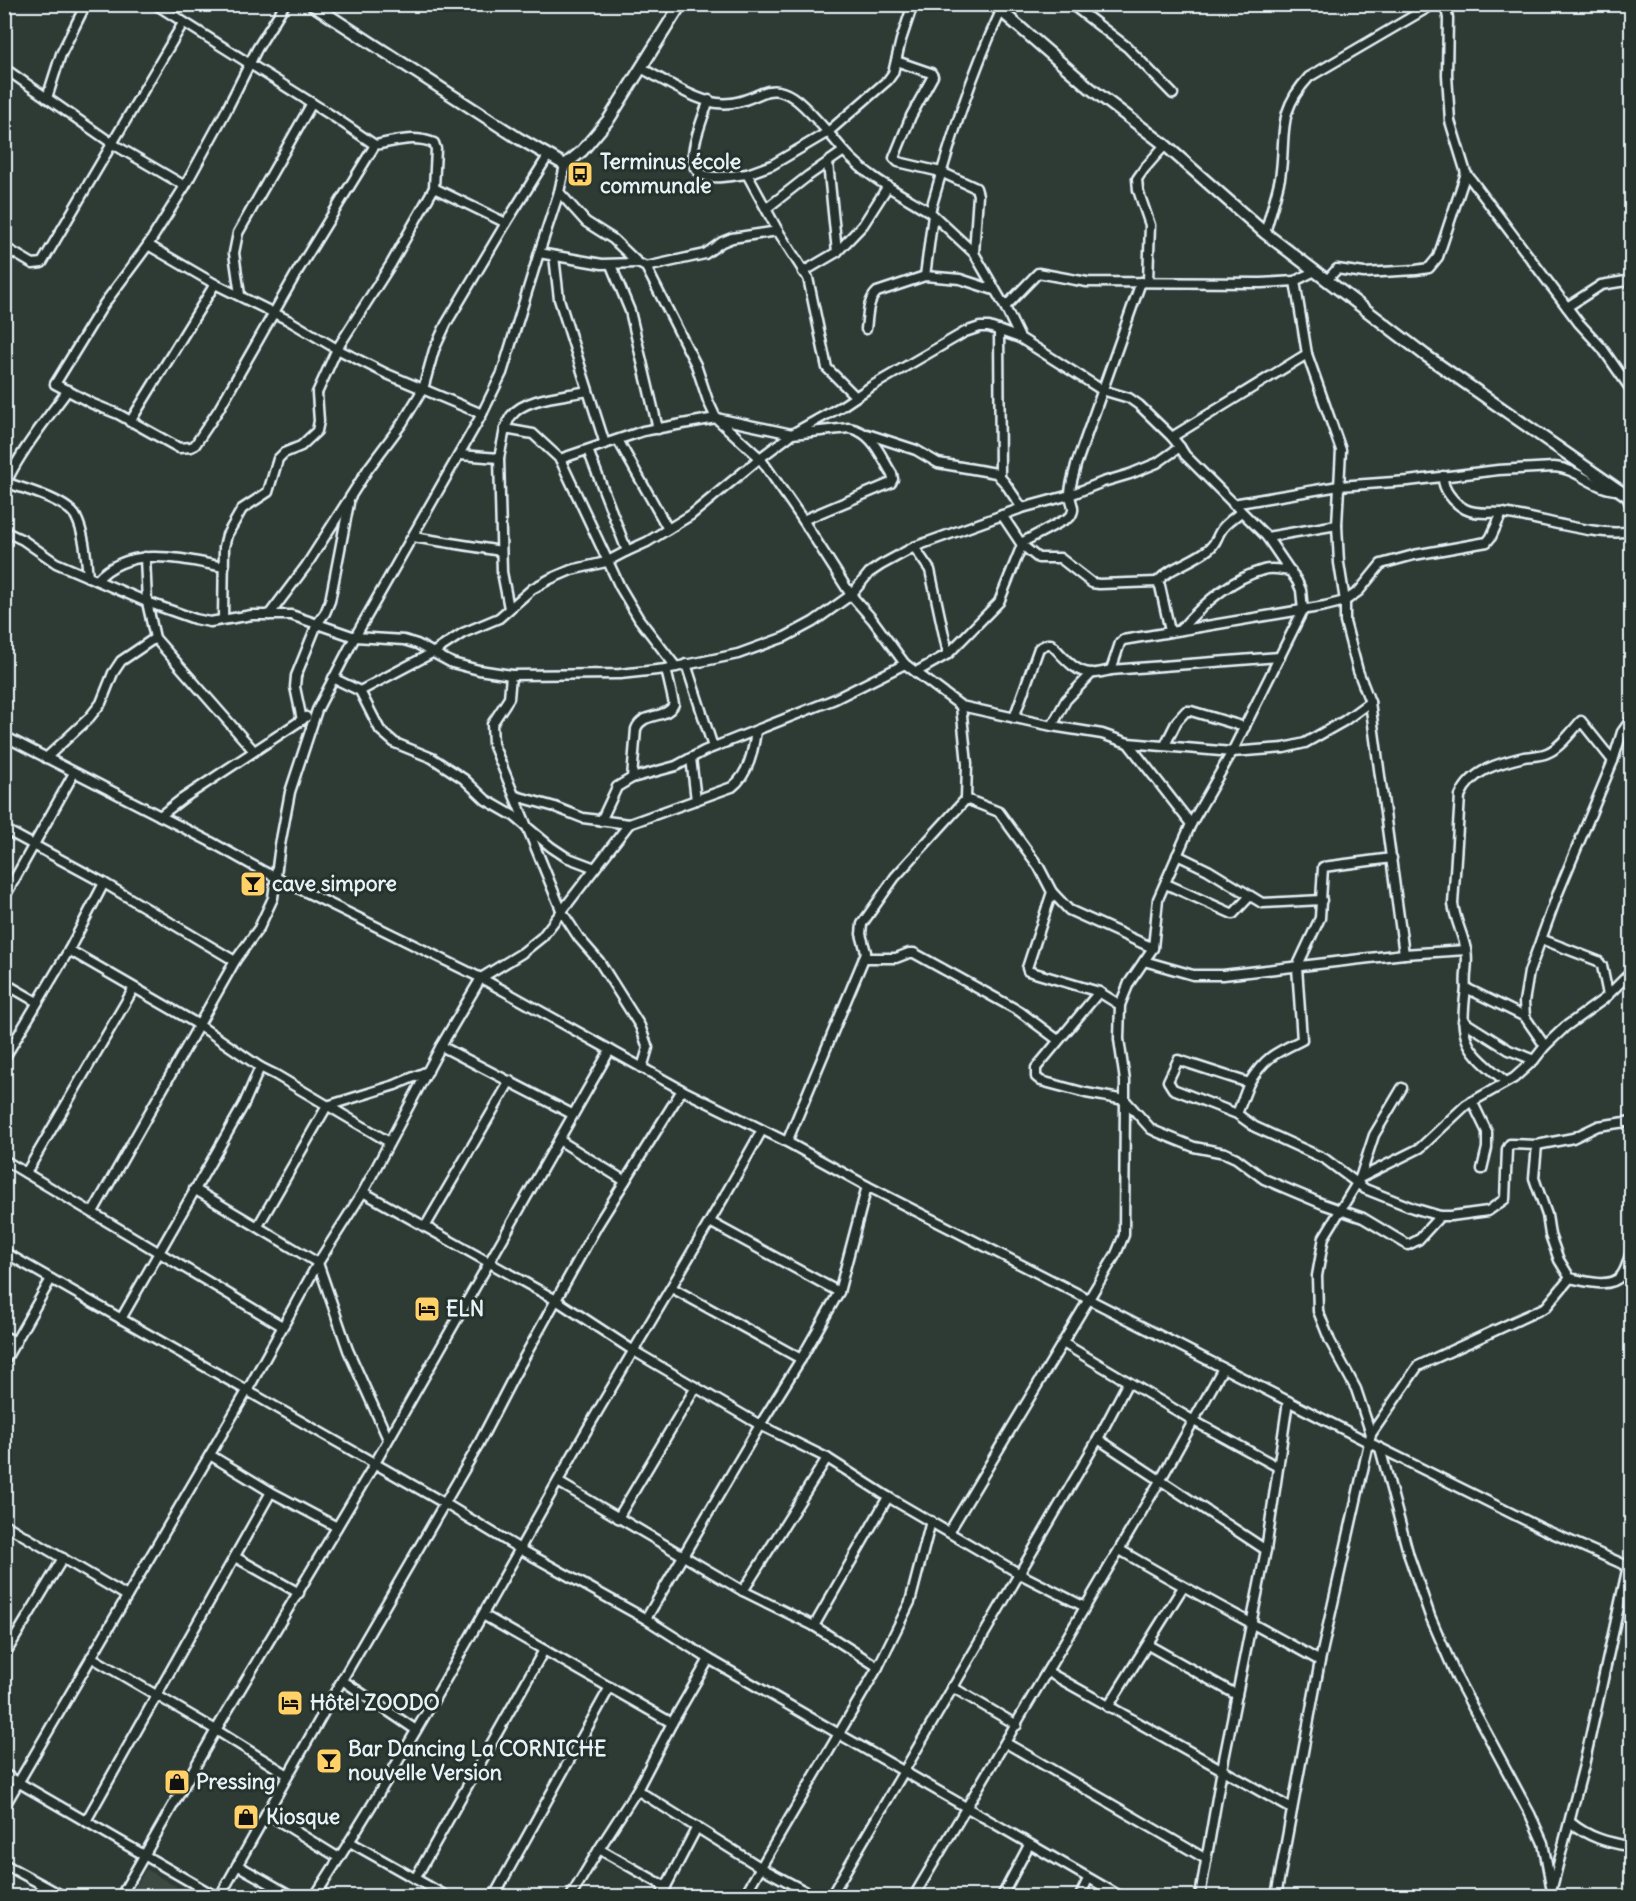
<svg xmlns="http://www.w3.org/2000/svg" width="1636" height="1901" viewBox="0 0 1636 1901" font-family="Delius,sans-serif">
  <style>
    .built { fill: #3b4843 }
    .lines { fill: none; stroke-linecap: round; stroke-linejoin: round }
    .minor-casing { stroke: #e8f1f8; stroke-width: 13 }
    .tertiary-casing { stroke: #e8f1f8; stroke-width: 15 }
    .minor { stroke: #26332d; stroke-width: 8 }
    .tertiary { stroke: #26332d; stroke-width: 10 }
    .labels { text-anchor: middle; stroke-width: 6; stroke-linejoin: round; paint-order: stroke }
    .poi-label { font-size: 21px; font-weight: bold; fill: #e8f1f8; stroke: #26332d; text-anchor: start }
  </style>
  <rect width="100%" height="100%" fill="#2e3b35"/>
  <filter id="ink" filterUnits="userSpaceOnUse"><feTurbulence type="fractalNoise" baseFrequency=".0167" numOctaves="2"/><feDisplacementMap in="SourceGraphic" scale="12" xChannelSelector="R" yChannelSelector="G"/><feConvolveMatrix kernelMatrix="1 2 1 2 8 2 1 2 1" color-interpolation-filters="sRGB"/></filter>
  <g filter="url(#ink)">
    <path class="built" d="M 146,1869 L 192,1896 L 130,1896 Z"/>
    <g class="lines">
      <g class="minor-casing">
        <g id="minor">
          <path d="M 155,4 L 334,117 L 375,145"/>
          <path d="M 285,4 L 257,49 L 226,111 L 185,186 L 148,245 L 215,284 L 288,320 L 337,349 L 387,374 L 482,414"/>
          <path d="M 1071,4 L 1127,47 L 1173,94"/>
          <path d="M 1440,4 L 1446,9 L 1448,18 L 1447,75 L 1450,121 L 1466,173 L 1579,323 L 1602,348 L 1632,391"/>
          <path d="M 1001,11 C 970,77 950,142 930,212 L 974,253 L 1005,307 L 1020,338"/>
          <path d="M 896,61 L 931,73 L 933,76 L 911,116 L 894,158 L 898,162 L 941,172 L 976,188 L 978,195 L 974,253"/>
          <path d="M 4,68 L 113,144 L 185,186"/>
          <path d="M 641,68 C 662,79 694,100 717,103 C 734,105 746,100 762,93 C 789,81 811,115 828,132 L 888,80 L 893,73 L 901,40 L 913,4"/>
          <path d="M 47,98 L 61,54 L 86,4"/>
          <path d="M 709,100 C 704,114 691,147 693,161 C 693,167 698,173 704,175 C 715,180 735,175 747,174"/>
          <path d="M 844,151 C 867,177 901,194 930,212"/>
          <path d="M 828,163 L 837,252"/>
          <path d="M 559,192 L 586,222 L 613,239 L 638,263 L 646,267 L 696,365 L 708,401 L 716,418 L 760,458 L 803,520 L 851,595 L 872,619 L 905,664 L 961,706 L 1052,726 L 1102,734 L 1128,743 L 1232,752 L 1284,748 L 1305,743 L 1344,721 L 1370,702 L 1404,954"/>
          <path d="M 767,208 L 808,176 L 844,151 L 828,132 L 772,165 L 747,174 L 778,231 L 808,278 L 827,368 L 855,396"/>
          <path d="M 1265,233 C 1270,215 1276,196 1280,178 C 1287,135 1275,114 1309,77 L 1434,4"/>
          <path d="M 148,245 L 104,304 L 55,384 L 93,404 L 118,414 L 179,448 L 191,447 L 195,445 L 219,409 L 297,272 L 375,145 C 395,141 414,135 434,143 L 436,149 L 434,188"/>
          <path d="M 4,247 L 33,264 L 42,263 L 183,23"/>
          <path d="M 539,253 L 602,264 L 638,263"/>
          <path d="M 554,256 L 559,299 L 605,444"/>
          <path d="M 611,265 L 630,311 L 658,429"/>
          <path d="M 646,267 L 705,254 L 722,242 L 732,238 L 778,231"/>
          <path d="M 803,272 L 837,252 L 863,225 L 888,186"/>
          <path d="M 925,276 L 933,215"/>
          <path d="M 1328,279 L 1337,269 L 1364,273 L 1416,270 L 1429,268 L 1438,257 L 1466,173"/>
          <path d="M 1148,281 L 1150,225 L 1138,190 L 1137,179 L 1144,169 L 1165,145"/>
          <path d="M 240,295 L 234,253 L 238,233 L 312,103"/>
          <path d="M 1005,307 L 1038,273 L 1087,282 L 1261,283 L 1295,281"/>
          <path d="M 1567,307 L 1601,285 L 1632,280"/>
          <path d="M 866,329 C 868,316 867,301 877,292 L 925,276 L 960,279 L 994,290"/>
          <path d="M 999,330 L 1000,477"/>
          <path d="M 1307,354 L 1341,450 L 1337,525 L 1339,563 L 1345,601 L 1345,622 L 1358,671 L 1370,702"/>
          <path d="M 130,422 L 215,284"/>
          <path d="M 505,429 C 507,425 508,420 511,416 C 525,397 566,396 587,391"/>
          <path d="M 867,434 L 916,450 L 938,463 L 996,473 L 1005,483 L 1022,508"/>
          <path d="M 618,440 L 668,529"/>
          <path d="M 1180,447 L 1185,455 L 1267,537 L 1297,581 L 1301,590 L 1303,610 L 1232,752 L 1191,824 L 1158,899 L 1153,948 L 1129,983 L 1120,1005 L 1119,1039 L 1125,1081 L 1125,1100 L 1151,1129 L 1157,1132 L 1194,1147 L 1225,1153 L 1236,1158 L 1264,1179 L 1323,1204 L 1363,1218 L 1408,1245 L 1418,1240 L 1440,1216"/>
          <path d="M 460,455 L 499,458"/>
          <path d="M 560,459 L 643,431 L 716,418 L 792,434 L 849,428 C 873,432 880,455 892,474 L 893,479 L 891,483 L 803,520"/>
          <path d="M 1443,476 C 1442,489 1454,503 1465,509 C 1476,515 1491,512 1502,513 C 1539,517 1597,538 1632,531"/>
          <path d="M 4,482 C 22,488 67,500 76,517 C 85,535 86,557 88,577"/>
          <path d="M 4,491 C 8,467 52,412 68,390"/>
          <path d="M 1626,495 L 1632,508"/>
          <path d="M 1233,504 L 1339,486 L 1408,481 L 1498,470 L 1554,467 C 1578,468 1595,491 1620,490"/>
          <path d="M 4,531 L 23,540 L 56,563 L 147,602 L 195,619 L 210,622 L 252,615 L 291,615 L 355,637 L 404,640 L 417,644 L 452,663 L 479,670 L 511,675 L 620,674 L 666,669 L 738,654 L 785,637 L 813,622 L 851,595 L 869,573 L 881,565 L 914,547 L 1022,508 L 1070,495 L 1103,482 L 1130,474 L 1157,463 L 1180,447 L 1172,437 L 1307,354 L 1295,281 L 1315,271"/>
          <path d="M 413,537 L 501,551"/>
          <path d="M 1267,537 L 1337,525"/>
          <path d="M 1021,543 L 1070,517 C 1077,507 1070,504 1070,494 C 1070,485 1074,474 1076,465 L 1141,282"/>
          <path d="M 1022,545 L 1038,558 L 1060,558 L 1092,583 L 1099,584 L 1157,582 L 1160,586 L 1170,631"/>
          <path d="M 914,547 L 930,570 L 948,654"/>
          <path d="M 627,551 L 647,542 L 691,515 L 760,458 L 792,434 L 842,406 L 872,386 L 965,332 L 980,327 L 989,327 L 1020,338 L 1102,390 L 1129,398 L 1139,405 L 1172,437"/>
          <path d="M 145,557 L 147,602 L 155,638 L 254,751"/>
          <path d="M 97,580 C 130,544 182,559 224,567"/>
          <path d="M 1157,582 C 1171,566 1194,562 1210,548 C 1216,543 1216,539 1220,532 C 1224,524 1234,518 1241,512"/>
          <path d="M 509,608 L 502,572 L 499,458 L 505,429 L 533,434 L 560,459 L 620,587 L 639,619 L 676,667"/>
          <path d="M 269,615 L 306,566 L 368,469 L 403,422 L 423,389 L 434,350 L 446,324 L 506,223 L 548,156"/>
          <path d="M 223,619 L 224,547 L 227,535 L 242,509 L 268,492 L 278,459 L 284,453 L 301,446 L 317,431 L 319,421 L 317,393 L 337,349 L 391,264 L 434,188 L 506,223"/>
          <path d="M 1180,630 C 1201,606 1231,579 1263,570 C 1272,567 1281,570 1291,571"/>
          <path d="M 686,664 L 713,747"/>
          <path d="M 1111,670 L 1280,657"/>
          <path d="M 916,672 L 948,654 L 999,602 L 1022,545 L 1002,515"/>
          <path d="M 511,675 L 509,698 L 492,724 L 493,744 L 562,912 L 579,938 L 599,961 L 640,1026 L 648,1048 L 642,1068"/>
          <path d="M 333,678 L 360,691 L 380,730 L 395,743 L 432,758 L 464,779 L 486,800 L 514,816 L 551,847 L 566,857 L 595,868"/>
          <path d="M 360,691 L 434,652 L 463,633 L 499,618 L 532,589 L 550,579 L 571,570 L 606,562 L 627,551 L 588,450"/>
          <path d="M 961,706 L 967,764 L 966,799 L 999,812 L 1039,867 L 1052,892 L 1027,968 L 1028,971 L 1099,992 L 1120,1005"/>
          <path d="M 1014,718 L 1039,648 L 1047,644 L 1051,644 C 1062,655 1075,673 1091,673 C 1097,674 1105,671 1111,670 L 1120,643 L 1123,640 L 1325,606 L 1345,601 L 1359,591 L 1381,564 L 1414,555 L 1487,542 L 1491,537 L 1502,513"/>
          <path d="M 302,720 L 295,687 L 296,676 L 317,624 L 325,613 L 330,601 L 349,503"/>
          <path d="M 1052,726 L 1066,700 L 1092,673"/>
          <path d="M 4,736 L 211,842 L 261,870 L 481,978 L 682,1090 L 787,1142 L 867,1186 L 1370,1443 L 1543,1529 L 1632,1568"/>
          <path d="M 1128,743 L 1191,824"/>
          <path d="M 1165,745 L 1177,721 L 1186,711 L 1191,711 L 1245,727"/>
          <path d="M 46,758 L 89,718 L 101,703 L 113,673 L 121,661 L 155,638"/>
          <path d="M 691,758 L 696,800"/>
          <path d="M 1613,761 L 1622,732 L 1632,718"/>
          <path d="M 632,778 L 636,729 C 643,711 667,720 674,704 L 666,669"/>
          <path d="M 516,796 L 555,807 L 583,818 L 629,824"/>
          <path d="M 160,816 L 182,799 L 306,717"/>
          <path d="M 601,821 L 617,787 L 632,778 L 676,766 L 704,751 L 835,699 L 905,664"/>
          <path d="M 4,829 L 104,883 L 235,961"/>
          <path d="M 1177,855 L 1208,870 L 1262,903 L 1322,900"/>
          <path d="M 1166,884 L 1233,914 L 1250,896"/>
          <path d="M 1052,892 L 1069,910 L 1153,948"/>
          <path d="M 4,898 L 74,773"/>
          <path d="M 1541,939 L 1598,961 L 1602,966 L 1608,995"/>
          <path d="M 69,950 L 199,1025 L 260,1067 L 276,1075 L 389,1142"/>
          <path d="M 864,958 L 896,958 L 909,953 L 914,953 L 1019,1011 L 1058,1040"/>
          <path d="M 1144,961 L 1193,975 L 1223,975 L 1404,954 L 1466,950"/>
          <path d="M 4,983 L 37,1002"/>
          <path d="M 1466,988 C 1459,1043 1465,1048 1506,1082"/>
          <path d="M 1525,1017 L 1466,988 C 1464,975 1469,963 1466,950 C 1463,934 1455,920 1453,904 L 1460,796 C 1471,770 1499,763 1524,757 C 1532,756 1540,756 1547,753 C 1560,748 1572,731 1581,721 L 1613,761 L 1558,893 L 1529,972 L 1524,1002 L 1525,1017 L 1545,1046"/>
          <path d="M 1463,1021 L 1509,1050 L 1534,1060"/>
          <path d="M 441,1046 L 572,1114"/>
          <path d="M 4,1059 L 69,950 L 104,883"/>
          <path d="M 1249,1083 C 1265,1057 1275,1053 1302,1040 L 1297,967 L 1320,918 L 1323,867 L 1392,858"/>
          <path d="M 1472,1101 L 1487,1132 L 1487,1148 L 1482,1169"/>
          <path d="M 1237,1114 L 1249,1083 L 1178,1060 L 1168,1081 L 1173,1089 L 1237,1114 L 1255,1127 L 1325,1159 L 1365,1189 L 1413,1208 L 1440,1216 L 1451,1216 L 1488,1211 L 1505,1199 L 1507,1149 L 1510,1144 L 1537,1145 L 1573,1138 L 1598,1126 L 1632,1121"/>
          <path d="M 559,1140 L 625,1181"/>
          <path d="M 787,1142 L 864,958 L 866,952 L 861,934 L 862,924 L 895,877 L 966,799"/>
          <path d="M 1537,1145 L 1534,1178 L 1547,1215 L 1550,1235 L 1559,1260 L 1570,1278 C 1584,1281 1610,1289 1621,1276 C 1627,1269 1629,1256 1632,1249"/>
          <path d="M 4,1160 L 282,1326"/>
          <path d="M 26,1173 L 134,988"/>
          <path d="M 1360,1178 L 1374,1135 L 1402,1088"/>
          <path d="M 194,1189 L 318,1263 L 348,1350 L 388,1439"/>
          <path d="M 363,1192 L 556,1300 L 634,1351 L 760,1425 L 827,1458 L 888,1497 L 1020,1574 L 1085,1607"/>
          <path d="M 93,1212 L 235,961 L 259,928 L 273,898 L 280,845 L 290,792 L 317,710 L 355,637 L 482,414 L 502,373 L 539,253 L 559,192 L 565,165"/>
          <path d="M 710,1222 L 839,1292"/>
          <path d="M 258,1226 L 327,1106 L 395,1085 L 428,1071"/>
          <path d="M 425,1227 L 510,1081"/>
          <path d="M 4,1252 L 444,1503 L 520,1549 L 646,1619 L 709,1659 L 1120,1896"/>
          <path d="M 672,1288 L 801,1359"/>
          <path d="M 121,1319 L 244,1104 L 260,1067"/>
          <path d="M 4,1336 L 16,1342"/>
          <path d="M 1063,1343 L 1194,1421 L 1278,1467"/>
          <path d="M 4,1362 L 51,1279"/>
          <path d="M 1371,1434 L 1356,1389 L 1330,1341 L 1318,1311 L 1317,1276 L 1324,1237 L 1360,1178 L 1420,1148 L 1466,1105 L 1514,1078 L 1534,1060 L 1545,1046 L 1565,1027 L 1604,999 L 1632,971"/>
          <path d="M 1098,1439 L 1266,1550"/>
          <path d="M 1380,1448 L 1409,1556 L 1430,1616 L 1457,1678 L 1530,1814 L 1543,1843 L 1553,1896"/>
          <path d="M 210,1455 L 271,1492 L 337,1527"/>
          <path d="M 558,1482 L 743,1591 L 814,1626 L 878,1667"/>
          <path d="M 618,1518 L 696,1387"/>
          <path d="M 4,1524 L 127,1596"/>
          <path d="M 949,1532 L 1116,1254 L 1124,1235 L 1125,1100 L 1086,1093 L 1041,1081 L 1036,1077 L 1036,1068 L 1099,992"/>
          <path d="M 1120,1550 C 1185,1589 1253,1623 1320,1661"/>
          <path d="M 235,1557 L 299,1593"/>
          <path d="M 743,1591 L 827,1458"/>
          <path d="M 483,1615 L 672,1723"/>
          <path d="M 646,1619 L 760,1425 L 801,1359 L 839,1292 L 867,1186"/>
          <path d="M 814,1626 L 888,1497"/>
          <path d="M 1148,1645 L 1237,1695"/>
          <path d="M 4,1656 L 63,1558"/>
          <path d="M 91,1657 L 216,1730 L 288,1775"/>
          <path d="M 1048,1672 L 1292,1809"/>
          <path d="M 342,1680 L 416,1730"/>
          <path d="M 952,1687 L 1017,1725"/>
          <path d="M 1108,1707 L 1183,1587"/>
          <path d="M 1006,1743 L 1206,1859"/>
          <path d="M 4,1774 L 215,1896"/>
          <path d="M 637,1790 L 760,1867 L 814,1896"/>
          <path d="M 4,1807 L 247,1391 L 318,1263 L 363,1192 L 441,1046 L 481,978 L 522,953 L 542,937 L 629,824 L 732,787 C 749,774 753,751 756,731"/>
          <path d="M 266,1813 L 339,1858"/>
          <path d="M 86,1821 L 271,1492"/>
          <path d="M 1570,1822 C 1589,1838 1607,1842 1632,1847"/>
          <path d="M 350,1842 L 446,1896"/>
          <path d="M 599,1849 L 666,1887"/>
          <path d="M 4,1864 L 63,1896"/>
          <path d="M 237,1865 L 292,1896"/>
          <path d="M 415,1879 L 544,1650"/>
          <path d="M 1553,1884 L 1584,1765 L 1628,1566"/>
          <path d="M 121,1896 L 216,1730 L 374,1465 L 610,1050"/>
          <path d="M 220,1896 L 342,1680 L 475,1451 L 515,1374 L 597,1226 L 682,1090"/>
          <path d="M 315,1896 C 411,1747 496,1590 584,1435 C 643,1333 705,1233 762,1130"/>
          <path d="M 494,1896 L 610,1687"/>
          <path d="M 571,1896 L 599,1849 L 637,1790 L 672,1723 L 709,1659"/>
          <path d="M 661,1896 L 697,1827"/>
          <path d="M 744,1896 L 878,1667 L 910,1602 L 931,1521"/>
          <path d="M 831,1896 L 1098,1439 L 1128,1382"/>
          <path d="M 914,1896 L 1161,1479 L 1223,1368"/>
          <path d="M 1002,1896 L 1029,1845"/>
          <path d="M 1080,1896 L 1088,1879"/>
          <path d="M 1200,1896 L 1222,1769 L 1266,1550 L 1288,1401"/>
          <path d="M 1276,1896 L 1320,1661 L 1371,1434 L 1418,1366 L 1546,1307 L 1570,1278"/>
        </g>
      </g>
      <g class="tertiary-casing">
        <g id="tertiary">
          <path d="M 311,4 L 518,138 L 565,165 L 582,151 L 609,119 L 681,4"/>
          <path d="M 993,4 L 1090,88 L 1165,145 L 1265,233 L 1425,355 L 1626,495 L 1632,496"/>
        </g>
      </g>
      <use href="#minor" class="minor"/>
      <use href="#tertiary" class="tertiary"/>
    </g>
  </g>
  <defs>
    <g id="bus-square" transform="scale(1.35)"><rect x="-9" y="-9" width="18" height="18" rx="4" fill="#ffd166" stroke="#26332d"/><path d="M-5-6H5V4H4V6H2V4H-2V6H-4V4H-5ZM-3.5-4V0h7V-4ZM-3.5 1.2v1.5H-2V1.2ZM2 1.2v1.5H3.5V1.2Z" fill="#111"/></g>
    <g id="bar-square" transform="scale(1.35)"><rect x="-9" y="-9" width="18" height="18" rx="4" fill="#ffd166" stroke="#26332d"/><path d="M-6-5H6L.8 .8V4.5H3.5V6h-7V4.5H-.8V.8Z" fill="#111"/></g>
    <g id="hotel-square" transform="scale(1.35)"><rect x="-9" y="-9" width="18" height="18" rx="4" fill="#ffd166" stroke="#26332d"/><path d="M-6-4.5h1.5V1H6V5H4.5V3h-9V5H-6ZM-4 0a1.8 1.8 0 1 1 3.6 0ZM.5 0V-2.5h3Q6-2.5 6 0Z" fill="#111"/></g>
    <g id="shop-square" transform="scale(1.35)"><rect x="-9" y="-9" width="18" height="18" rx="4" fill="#ffd166" stroke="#26332d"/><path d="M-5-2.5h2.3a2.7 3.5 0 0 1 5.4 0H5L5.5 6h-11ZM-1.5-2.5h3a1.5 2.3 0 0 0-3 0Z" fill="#111"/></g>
  </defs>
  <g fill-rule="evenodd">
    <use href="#bus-square" x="580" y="174"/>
    <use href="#bar-square" x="253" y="884"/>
    <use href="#hotel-square" x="427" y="1309"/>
    <use href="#hotel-square" x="290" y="1703"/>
    <use href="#bar-square" x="329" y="1761"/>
    <use href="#shop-square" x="177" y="1782"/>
    <use href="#shop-square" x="246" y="1817"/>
  </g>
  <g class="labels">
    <g class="poi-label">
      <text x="600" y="169">Terminus école<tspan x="600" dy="24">communale</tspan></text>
      <text x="272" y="891">cave simpore</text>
      <text x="446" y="1316">ELN</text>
      <text x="310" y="1710">Hôtel ZOODO</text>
      <text x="348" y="1756">Bar Dancing La CORNICHE<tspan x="348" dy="24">nouvelle Version</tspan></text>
      <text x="196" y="1789">Pressing</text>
      <text x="266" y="1824">Kiosque</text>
    </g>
  </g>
  <rect width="1636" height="1901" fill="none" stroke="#26332d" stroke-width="24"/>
  <rect x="12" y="12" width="1612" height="1877" fill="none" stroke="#e8f1f8" stroke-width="2" filter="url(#ink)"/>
</svg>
